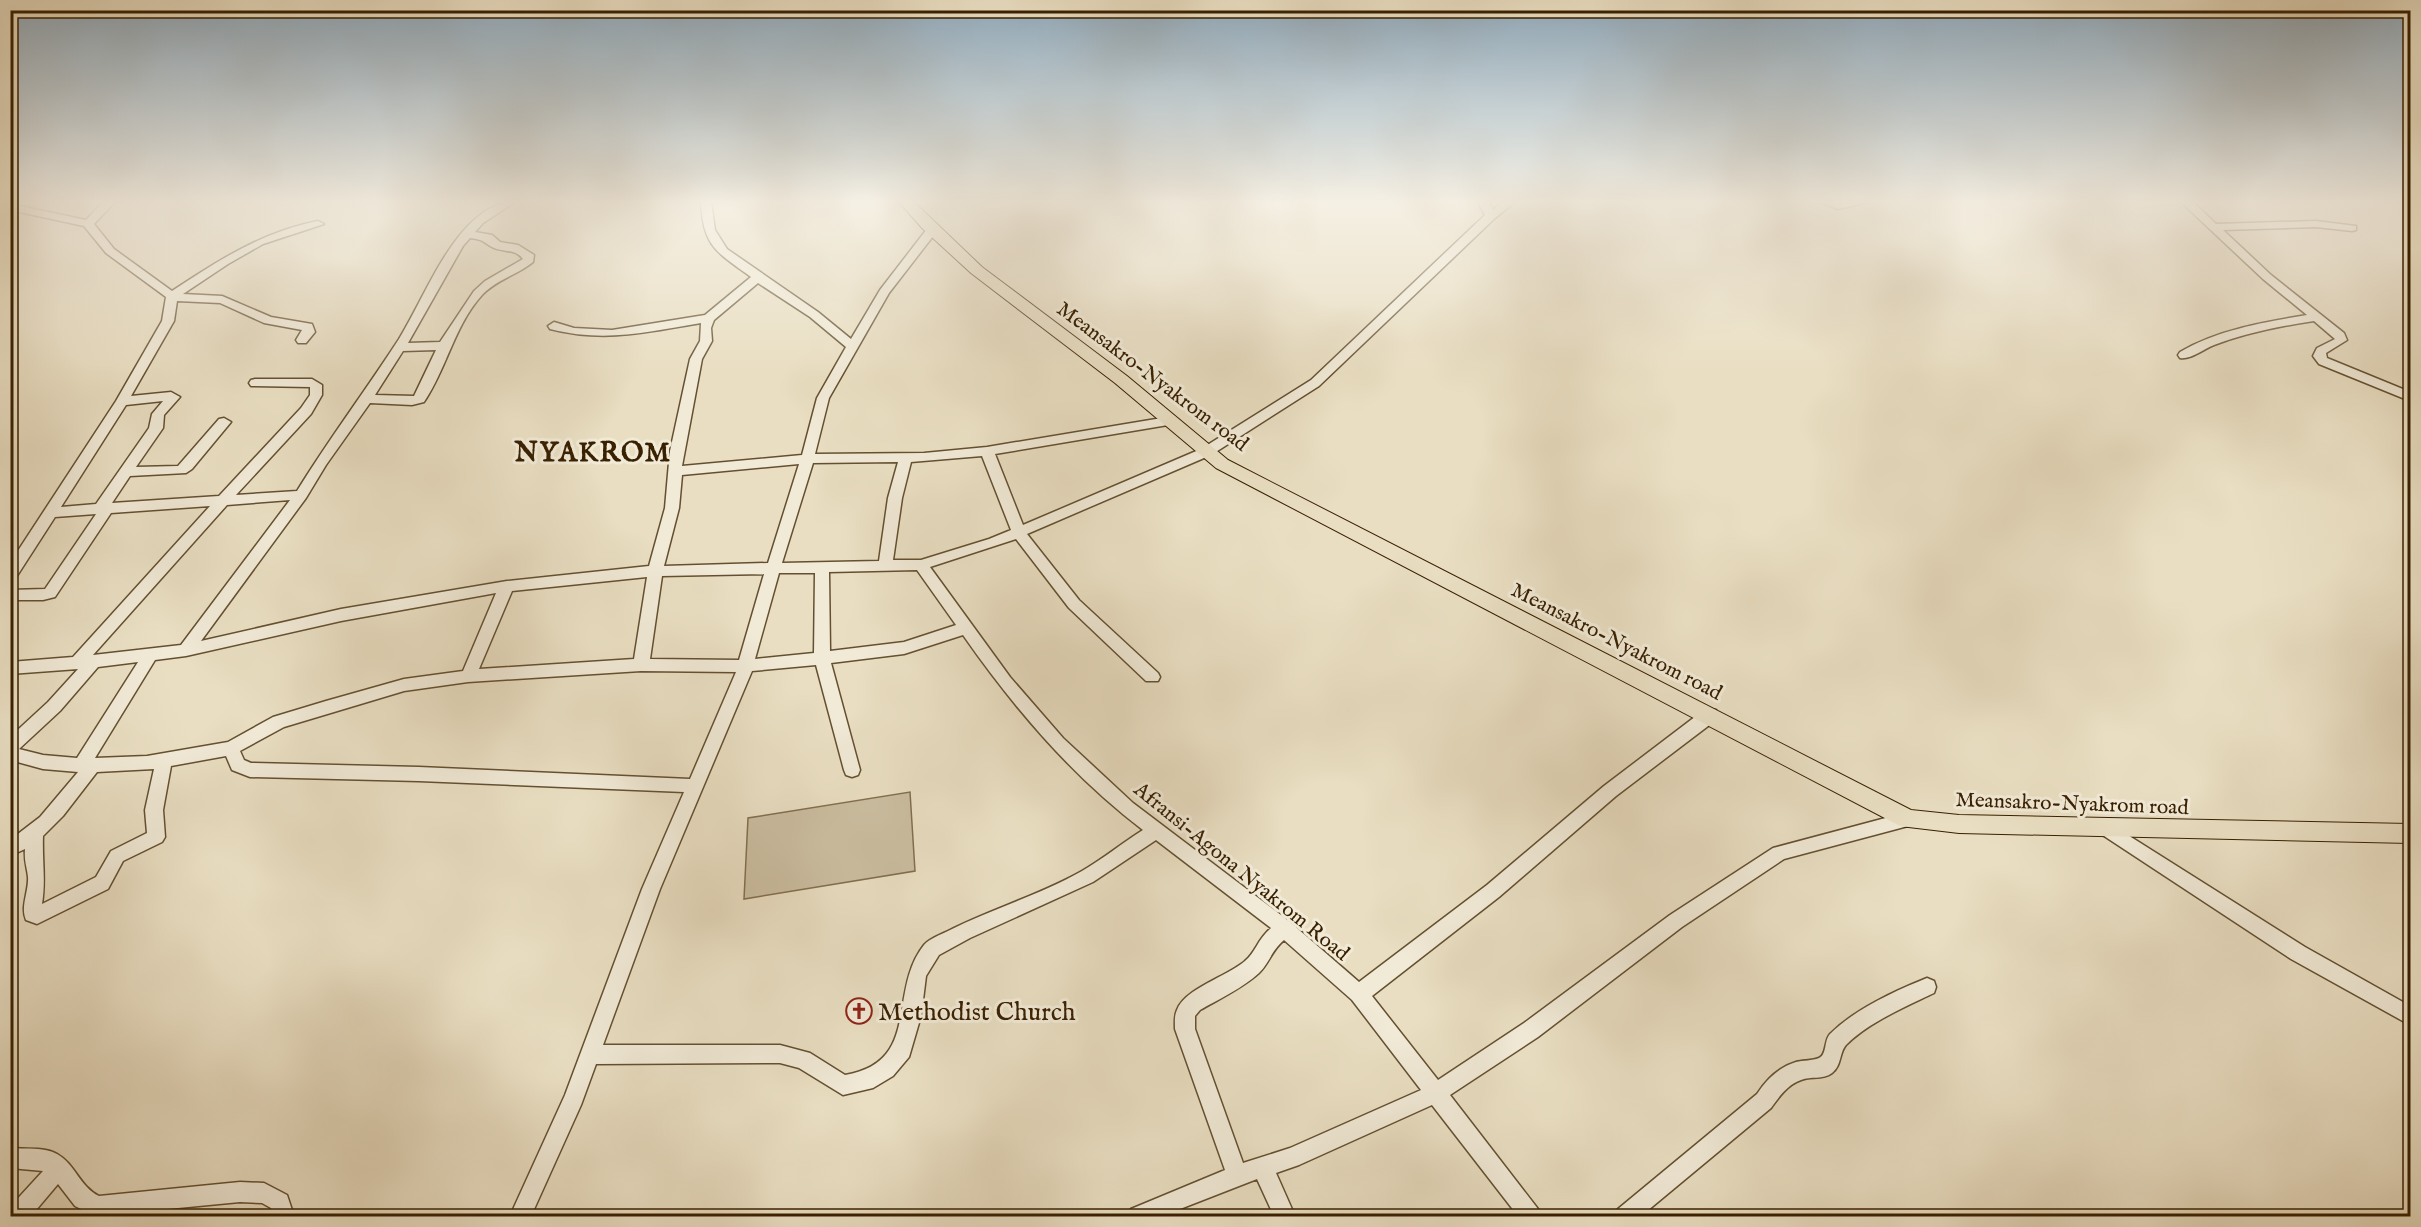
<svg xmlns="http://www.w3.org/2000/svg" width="2421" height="1227" viewBox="0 0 2421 1227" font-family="'IM FELL English',serif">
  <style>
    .green { fill: #cbbea1; stroke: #826f50; stroke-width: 1.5 }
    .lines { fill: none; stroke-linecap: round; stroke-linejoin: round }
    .minor-casing { stroke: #645030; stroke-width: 3 }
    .major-casing { stroke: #382000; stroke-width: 2 }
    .minor { fill: #f1ead7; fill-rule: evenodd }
    .major { fill: #e9dec2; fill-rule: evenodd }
    .labels { text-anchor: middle; stroke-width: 6; stroke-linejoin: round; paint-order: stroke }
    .street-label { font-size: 21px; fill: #382000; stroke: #f1ead7 }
    .near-poi-label { font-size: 26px; fill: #382000; stroke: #f1ead7; text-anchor: start }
    .district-label { font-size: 27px; font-weight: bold; letter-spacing: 1.5px; fill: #382000; stroke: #f1ead7 }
  </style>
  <rect width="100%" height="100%" fill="#e9dec2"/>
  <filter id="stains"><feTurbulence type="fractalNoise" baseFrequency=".00333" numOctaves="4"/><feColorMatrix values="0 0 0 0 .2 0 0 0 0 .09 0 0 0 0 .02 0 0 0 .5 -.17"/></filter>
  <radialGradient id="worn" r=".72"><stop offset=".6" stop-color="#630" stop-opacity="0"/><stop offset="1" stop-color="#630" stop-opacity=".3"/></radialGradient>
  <path class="green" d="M 910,792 L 915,871 L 744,899 L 748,818 Z"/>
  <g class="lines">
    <g class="minor-casing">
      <g id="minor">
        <path d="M 103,202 L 115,202 L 94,224 L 114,249 L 172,291 C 219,260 262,232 318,221 L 324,224 L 263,244 L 228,264 L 183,294 L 222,296 L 271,317 L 312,324 L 315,332 L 306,343 L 298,343 L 296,340 L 302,330 L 264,323 L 220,303 L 177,301 L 174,321 L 131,396 L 171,392 L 180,397 L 164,415 L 163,428 L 136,467 L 178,466 L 219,419 L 224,418 L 231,422 L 192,469 L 186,473 L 130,476 L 112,503 L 219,496 L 301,408 L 310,395 L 310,387 L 251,386 L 249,383 L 251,380 L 255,379 L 312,379 L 322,385 L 322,395 L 311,414 L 236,495 L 297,491 C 329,439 366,390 399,339 C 422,301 442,249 474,220 C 486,209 500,202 515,202 L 483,223 L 475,232 L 492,235 L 500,242 L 518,245 L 534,255 L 533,262 C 517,275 496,280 482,295 C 454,326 447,368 424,402 L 412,405 L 370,403 L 326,465 L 306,498 L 201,641 L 341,609 L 507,581 L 649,566 L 665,508 L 670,451 L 690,359 L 700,341 L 701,323 C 647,332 605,343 550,329 L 548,326 L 554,322 L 574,328 L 612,330 L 705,315 L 751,277 C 717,252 703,247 701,202 L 711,202 L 715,230 L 727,249 L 818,312 L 851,339 L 880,290 L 927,229 L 935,229 L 937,231 L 889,293 L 829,398 L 815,454 L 924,453 L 987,447 L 1168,417 L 1173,418 L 1175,421 L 1173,424 L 1168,425 L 995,454 L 1023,525 L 1201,449 L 1311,380 L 1485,215 L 1478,202 L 1489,202 L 1493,210 L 1502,202 L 1515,202 L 1495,218 L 1319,386 L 1211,455 L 1027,534 L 1079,600 L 1158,673 L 1160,677 L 1158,681 L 1146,681 L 1069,608 L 1016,539 L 930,567 L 1010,677 L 1063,738 L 1133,803 L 1290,922 L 1359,982 L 1487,885 L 1604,786 L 1704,710 L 1710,709 L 1716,710 L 1718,715 L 1716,720 L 1616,796 L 1499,897 L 1372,996 L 1438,1080 L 1524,1023 L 1670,915 L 1773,848 L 1908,812 L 1914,814 L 1917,819 L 1914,824 L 1908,826 L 1784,859 L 1682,927 L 1538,1037 L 1450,1095 L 1538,1209 L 1541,1216 L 1518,1216 L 1432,1105 L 1299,1165 L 1276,1173 L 1295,1216 L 1274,1216 L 1257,1179 L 1162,1216 L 1128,1216 L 1131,1209 L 1225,1170 L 1175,1029 C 1175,1023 1174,1016 1177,1010 C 1184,989 1228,976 1245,961 C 1256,952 1257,940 1271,928 L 1156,840 L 1093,882 L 970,938 L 939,955 L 926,976 L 921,1016 L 909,1057 L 893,1076 L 873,1088 L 843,1095 L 799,1068 L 780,1063 L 596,1064 L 581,1105 L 531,1216 L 510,1216 L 565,1095 L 642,889 L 684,792 L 419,781 L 250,777 L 232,770 L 226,756 L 171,766 L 163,810 L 165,837 L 162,842 L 123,861 L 108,889 L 37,924 L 26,920 C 20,907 29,891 28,877 C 27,867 24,862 25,849 L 10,856 L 10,840 L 40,817 L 78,772 L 43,769 L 10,760 L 10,737 L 48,702 L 78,669 L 10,674 L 10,662 L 73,657 L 210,506 L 111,513 L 55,597 L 43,600 L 10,600 L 10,590 L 45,589 L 96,514 L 55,517 L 15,579 L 10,580 L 10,563 L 116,401 L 162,321 L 166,297 L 106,253 L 84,226 L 10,210 L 10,204 L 86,220 ZM 470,238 C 484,240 482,241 492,247 C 503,253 515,248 523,259 L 485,281 L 474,291 L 440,342 L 408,343 L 463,246 ZM 758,283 L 810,317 L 846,347 L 817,398 L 802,455 L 682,466 L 702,359 L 712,341 L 711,328 L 714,320 ZM 436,350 L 414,396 L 375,395 L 403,351 ZM 163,401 L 152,414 L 149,428 L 96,504 L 61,507 L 126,405 ZM 982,456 L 1011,530 L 989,539 L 921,560 L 893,560 L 902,498 L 911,462 ZM 898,462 L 888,498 L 879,561 L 782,563 L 813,463 ZM 799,464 L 768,563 L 664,566 L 679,508 L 682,475 ZM 290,500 L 181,645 L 93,655 L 227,505 ZM 917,570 L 956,625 L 904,642 L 830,651 L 829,572 ZM 779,573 L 815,573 L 814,653 L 755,659 ZM 764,574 L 739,660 L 650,659 L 662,576 ZM 647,577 L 634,659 L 479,669 L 512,591 ZM 496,593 L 463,671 L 404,679 L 326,701 L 273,717 L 228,742 L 147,756 L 95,758 L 155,660 L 186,656 L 341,621 ZM 963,635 C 1014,708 1071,775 1143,830 C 1122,843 1103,859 1082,871 C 1040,895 991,909 948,931 C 940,935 929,939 924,945 C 887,992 922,1062 845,1075 L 810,1053 L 780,1045 L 603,1045 L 660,889 L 752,671 L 816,665 L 844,770 L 846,775 L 852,777 L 858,775 L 860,770 L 831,663 L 904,654 ZM 138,662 L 77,758 L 43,755 L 19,749 L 60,711 L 98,667 ZM 641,671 L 736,672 L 690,779 L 419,767 L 251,763 L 244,760 L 240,751 L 284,727 L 404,691 L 468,682 ZM 154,769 L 145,810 L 147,833 L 111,851 L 96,877 L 42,904 C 46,880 42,861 43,836 L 63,816 L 97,772 ZM 1284,940 L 1352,1000 L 1421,1090 L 1290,1148 L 1243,1163 L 1195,1029 L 1195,1016 L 1200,1010 C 1219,999 1243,988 1259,973 C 1270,962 1271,951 1284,940 Z"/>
        <path d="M 1819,202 L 1869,202 L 1838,209 Z"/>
        <path d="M 2181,202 L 2193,202 L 2216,224 L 2316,221 L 2356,226 L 2356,230 L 2352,231 L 2316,227 L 2223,230 L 2271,275 L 2344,333 L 2347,340 L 2326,353 L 2327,358 L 2410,392 L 2410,401 L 2319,364 L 2313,356 L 2317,348 L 2335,339 L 2314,321 C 2280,326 2246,333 2214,345 C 2204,349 2190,360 2180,358 L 2178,355 L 2180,352 C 2217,330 2264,322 2307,315 L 2263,279 Z"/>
        <path d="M 2104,820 L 2305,947 L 2410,1006 L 2410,1025 L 2291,959 L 2098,832 L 2095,827 L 2098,822 Z"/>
        <path d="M 1927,978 L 1934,981 L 1936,987 L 1934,993 C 1905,1007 1869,1022 1846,1045 C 1839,1053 1842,1065 1832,1073 C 1823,1080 1811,1076 1801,1080 C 1787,1085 1779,1097 1771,1108 L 1641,1216 L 1615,1216 L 1618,1209 L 1757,1094 C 1766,1080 1779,1067 1796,1062 C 1803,1060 1812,1061 1819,1058 C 1827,1055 1824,1040 1830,1034 C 1855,1009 1895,991 1927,978 Z"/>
        <path d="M 10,1148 C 24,1149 45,1147 57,1154 C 75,1164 80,1187 99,1196 L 240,1182 L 264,1183 L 287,1195 L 294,1216 L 273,1216 L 271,1208 L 262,1203 L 240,1202 L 95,1216 L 75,1206 L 58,1184 L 31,1216 L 10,1216 L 10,1207 L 43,1171 L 10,1168 Z"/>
      </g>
    </g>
    <g class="major-casing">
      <path id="major" d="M 899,202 L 914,202 L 982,267 L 1127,376 L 1228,460 L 1911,810 L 1959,815 L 2410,824 L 2410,843 L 1959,833 L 1900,826 L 1216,468 L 1115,383 L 971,273 L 923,229 Z"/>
    </g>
    <use href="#minor" class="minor"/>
    <use href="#major" class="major"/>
  </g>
  <linearGradient id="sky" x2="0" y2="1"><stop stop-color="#90abbe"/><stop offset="0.54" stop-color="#f5f0e4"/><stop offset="1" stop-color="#f5f0e4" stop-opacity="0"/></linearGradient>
  <rect width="2421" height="374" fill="url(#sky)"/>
  <defs>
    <g id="church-ring" transform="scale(1.35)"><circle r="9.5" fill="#f1ead7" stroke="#8f2418" stroke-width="1.5"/><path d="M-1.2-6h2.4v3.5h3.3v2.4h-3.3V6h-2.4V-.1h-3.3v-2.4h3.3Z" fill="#8f2418"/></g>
  </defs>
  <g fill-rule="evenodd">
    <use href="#church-ring" x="859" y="1011"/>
  </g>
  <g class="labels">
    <g class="street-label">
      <text transform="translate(1153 376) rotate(37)" y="7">Meansakro-Nyakrom road</text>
      <text transform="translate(1617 641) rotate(27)" y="7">Meansakro-Nyakrom road</text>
      <text transform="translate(2072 803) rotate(2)" y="7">Meansakro-Nyakrom road</text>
      <text transform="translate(1242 871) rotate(39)" y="7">Afransi-Agona Nyakrom Road</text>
    </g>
    <g class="near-poi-label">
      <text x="878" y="1020">Methodist Church</text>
    </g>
    <g class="district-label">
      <text x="593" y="461">NYAKROM</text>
    </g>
  </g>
  <rect width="2421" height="1227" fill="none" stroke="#e9dec2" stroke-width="36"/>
  <rect x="12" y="12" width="2397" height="1203" fill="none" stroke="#382000" stroke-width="3"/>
  <rect x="18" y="18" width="2385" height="1191" fill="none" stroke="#382000" stroke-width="1.5"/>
  <rect width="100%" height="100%" filter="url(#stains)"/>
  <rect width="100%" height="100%" fill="url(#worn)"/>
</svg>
